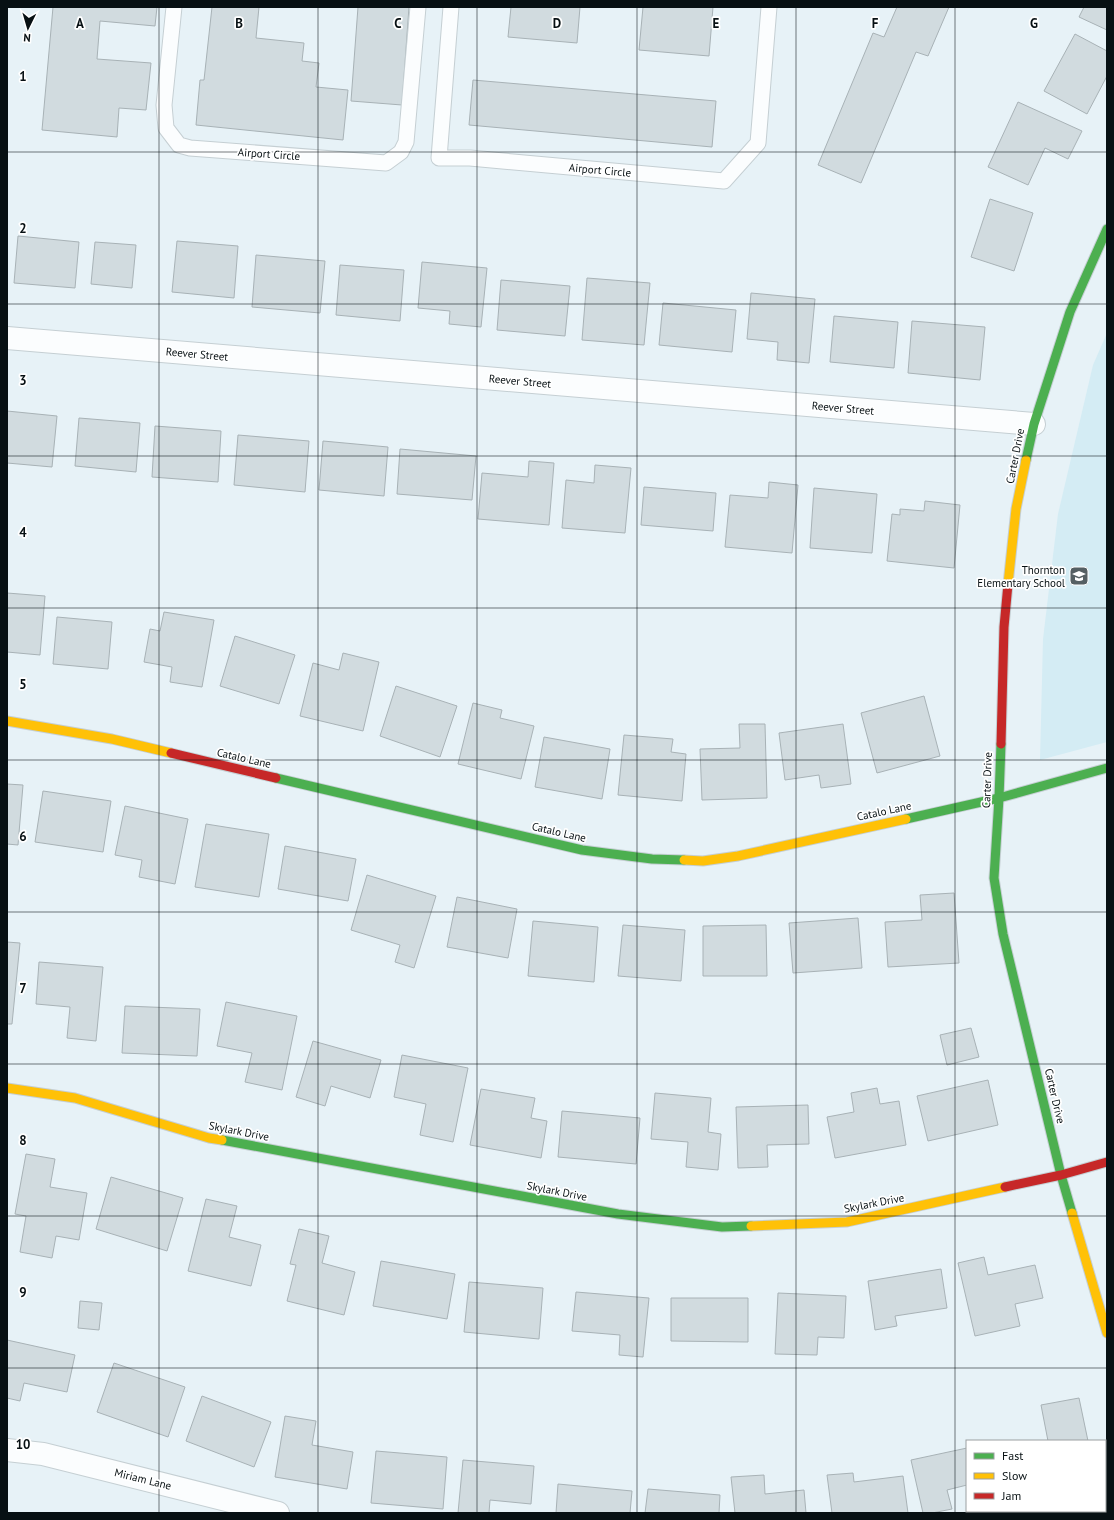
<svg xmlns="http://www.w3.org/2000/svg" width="1114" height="1520" viewBox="0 0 1114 1520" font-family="'PT Sans',sans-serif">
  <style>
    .built { fill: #d4ecf4 }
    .building { fill: #d1dbdf; stroke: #a8b2b6 }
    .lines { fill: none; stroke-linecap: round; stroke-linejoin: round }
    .lane-casing { stroke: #c5cfd3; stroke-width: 17 }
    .street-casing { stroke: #c5cfd3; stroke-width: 24 }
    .fast-casing { stroke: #c5cfd3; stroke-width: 11 }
    .slow-casing { stroke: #c5cfd3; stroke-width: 11 }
    .jam-casing { stroke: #c5cfd3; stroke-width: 11 }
    .lane { stroke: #fbfdfe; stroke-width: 15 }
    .street { stroke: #fbfdfe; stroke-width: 22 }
    .fast { stroke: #4caf50; stroke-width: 9 }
    .slow { stroke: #ffc107; stroke-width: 9 }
    .jam { stroke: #c62828; stroke-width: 9 }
    .grid { fill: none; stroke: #071013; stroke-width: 1; stroke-opacity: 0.55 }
    .labels { text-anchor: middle; stroke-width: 3.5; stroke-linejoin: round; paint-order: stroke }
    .street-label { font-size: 11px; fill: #071013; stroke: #fff }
    .poi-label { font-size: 11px; fill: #071013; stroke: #fff; text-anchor: end }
    .grid-label { font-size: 13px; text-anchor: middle; font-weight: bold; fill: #071013; stroke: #fff; stroke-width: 3.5; stroke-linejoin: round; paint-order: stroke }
  </style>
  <rect width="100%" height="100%" fill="#e7f2f7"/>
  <path class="built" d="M 1107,333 L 1107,742 L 1040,760 L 1043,639 L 1058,514 L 1093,365 Z"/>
  <g class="building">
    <path d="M 53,7 L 157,7 L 155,26 L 100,21 L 97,59 L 151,63 L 146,110 L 119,108 L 117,137 L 42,130 Z"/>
    <path d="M 212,7 L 259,7 L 256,38 L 304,43 L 302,61 L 319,63 L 316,87 L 348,90 L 343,140 L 196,125 L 200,80 L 204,80 Z"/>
    <path d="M 358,7 L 409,7 L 402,105 L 351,101 Z"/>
    <path d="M 511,7 L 580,7 L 577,43 L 508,37 Z"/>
    <path d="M 643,7 L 713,7 L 709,56 L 639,50 Z"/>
    <path d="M 897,7 L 949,7 L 928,56 L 916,52 L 861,183 L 818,165 L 873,33 L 884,37 Z"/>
    <path d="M 1084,7 L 1107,7 L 1107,30 L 1079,17 Z"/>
    <path d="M 1075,34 L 1107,51 L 1107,76 L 1087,114 L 1044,91 Z"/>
    <path d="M 473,80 L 716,101 L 712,147 L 469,125 Z"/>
    <path d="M 1018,102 L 1082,131 L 1068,159 L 1045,148 L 1028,185 L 988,167 Z"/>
    <path d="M 990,199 L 1033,213 L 1014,271 L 971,257 Z"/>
    <path d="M 18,236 L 79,242 L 75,288 L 14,283 Z"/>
    <path d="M 177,241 L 238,246 L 234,298 L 172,292 Z"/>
    <path d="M 95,242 L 136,245 L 132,288 L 91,284 Z"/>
    <path d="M 256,255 L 325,261 L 320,313 L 252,307 Z"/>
    <path d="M 422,262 L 487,268 L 481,327 L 449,324 L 450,311 L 418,308 Z"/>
    <path d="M 340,265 L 404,270 L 400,321 L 336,315 Z"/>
    <path d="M 587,278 L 650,283 L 644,345 L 582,340 Z"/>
    <path d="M 501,280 L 570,286 L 565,336 L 497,330 Z"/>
    <path d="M 751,293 L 815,299 L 809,363 L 777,360 L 778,342 L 747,339 Z"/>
    <path d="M 663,303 L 736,310 L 732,352 L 659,345 Z"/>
    <path d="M 834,316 L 898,322 L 894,368 L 830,362 Z"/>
    <path d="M 912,321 L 985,327 L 980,380 L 908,373 Z"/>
    <path d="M 7,411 L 57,416 L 52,467 L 7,463 Z"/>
    <path d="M 79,418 L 140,423 L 136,472 L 75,466 Z"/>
    <path d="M 155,426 L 221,431 L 218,482 L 152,477 Z"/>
    <path d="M 238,435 L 309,441 L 305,492 L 234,485 Z"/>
    <path d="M 323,441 L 388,447 L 384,496 L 319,490 Z"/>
    <path d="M 400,449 L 476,456 L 472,500 L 397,494 Z"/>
    <path d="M 529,461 L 554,463 L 549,525 L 478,519 L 482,473 L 528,477 Z"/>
    <path d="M 595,465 L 631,468 L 625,533 L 562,528 L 566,480 L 594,483 Z"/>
    <path d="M 769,482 L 798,485 L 792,553 L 725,547 L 730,495 L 768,498 Z"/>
    <path d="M 644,487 L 716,493 L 713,531 L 641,525 Z"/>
    <path d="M 814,488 L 877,494 L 872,553 L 810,548 Z"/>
    <path d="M 925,501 L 960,505 L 954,568 L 887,561 L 892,514 L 900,515 L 900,509 L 924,511 Z"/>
    <path d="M 7,593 L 45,596 L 40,655 L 7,652 Z"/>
    <path d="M 164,612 L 214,620 L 202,687 L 170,682 L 172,667 L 144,662 L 150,629 L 160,631 Z"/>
    <path d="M 57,617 L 112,622 L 108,669 L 53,664 Z"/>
    <path d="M 235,636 L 295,655 L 279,704 L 220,686 Z"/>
    <path d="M 343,653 L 379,662 L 363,731 L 300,716 L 313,663 L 339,670 Z"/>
    <path d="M 396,686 L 457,706 L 440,757 L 380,736 Z"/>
    <path d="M 924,696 L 940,756 L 877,773 L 861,713 Z"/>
    <path d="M 473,703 L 502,710 L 500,718 L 534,726 L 521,779 L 458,764 Z"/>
    <path d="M 739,724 L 765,724 L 767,798 L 702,800 L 700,749 L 740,748 Z"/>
    <path d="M 843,724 L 851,784 L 821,788 L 819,775 L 785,780 L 779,733 Z"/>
    <path d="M 624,735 L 673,739 L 671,752 L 686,754 L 682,801 L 618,795 Z"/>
    <path d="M 544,737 L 610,749 L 602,799 L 535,787 Z"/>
    <path d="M 7,784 L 23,785 L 18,845 L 7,844 Z"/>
    <path d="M 43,791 L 111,801 L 103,852 L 35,842 Z"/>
    <path d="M 125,806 L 188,819 L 175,884 L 139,877 L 142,860 L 115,855 Z"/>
    <path d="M 206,824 L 269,834 L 259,897 L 195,887 Z"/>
    <path d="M 285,846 L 356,859 L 348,901 L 278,889 Z"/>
    <path d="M 367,875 L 436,896 L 414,968 L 395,962 L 400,945 L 351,930 Z"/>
    <path d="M 954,893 L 959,963 L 888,967 L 885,922 L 922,920 L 920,895 Z"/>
    <path d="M 457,897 L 517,909 L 508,958 L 447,947 Z"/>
    <path d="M 858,918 L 862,968 L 793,973 L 789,923 Z"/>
    <path d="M 533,921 L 598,927 L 594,982 L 528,976 Z"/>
    <path d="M 623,925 L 685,930 L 681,981 L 618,976 Z"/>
    <path d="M 766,925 L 767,976 L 703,976 L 703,926 Z"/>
    <path d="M 7,942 L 20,943 L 12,1024 L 7,1024 Z"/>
    <path d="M 39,962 L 103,967 L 96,1041 L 67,1038 L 70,1007 L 36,1004 Z"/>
    <path d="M 226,1002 L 297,1016 L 282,1090 L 245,1082 L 252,1053 L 217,1046 Z"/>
    <path d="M 125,1006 L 200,1009 L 197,1056 L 122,1053 Z"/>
    <path d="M 971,1028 L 979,1057 L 947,1065 L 940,1035 Z"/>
    <path d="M 313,1041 L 381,1060 L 370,1098 L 331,1086 L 325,1106 L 296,1097 Z"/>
    <path d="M 402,1055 L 468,1068 L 453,1142 L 420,1135 L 426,1104 L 394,1097 Z"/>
    <path d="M 988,1080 L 998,1125 L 928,1141 L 917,1096 Z"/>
    <path d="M 877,1088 L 880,1104 L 899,1101 L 906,1145 L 835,1158 L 827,1117 L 854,1112 L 851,1093 Z"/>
    <path d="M 481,1089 L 535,1098 L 531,1118 L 547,1121 L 541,1158 L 470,1145 Z"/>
    <path d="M 655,1093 L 711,1098 L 708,1132 L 721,1134 L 718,1170 L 686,1167 L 688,1142 L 651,1139 Z"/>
    <path d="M 808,1105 L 809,1144 L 767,1145 L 768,1167 L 738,1168 L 736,1107 Z"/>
    <path d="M 562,1111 L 640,1118 L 636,1164 L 558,1157 Z"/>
    <path d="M 26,1154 L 55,1159 L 50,1187 L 87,1193 L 79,1240 L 56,1236 L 52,1258 L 20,1252 L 26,1216 L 15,1214 Z"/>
    <path d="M 111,1177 L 183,1198 L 167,1251 L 96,1229 Z"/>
    <path d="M 206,1199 L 237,1206 L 229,1237 L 261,1245 L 251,1286 L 188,1271 Z"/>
    <path d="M 299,1229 L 329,1236 L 322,1263 L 355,1272 L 344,1315 L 287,1301 L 296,1265 L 290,1264 Z"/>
    <path d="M 984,1257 L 988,1275 L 1035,1265 L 1043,1298 L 1015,1304 L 1020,1326 L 975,1336 L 958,1263 Z"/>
    <path d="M 381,1261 L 455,1274 L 447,1319 L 373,1306 Z"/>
    <path d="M 941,1269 L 947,1308 L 895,1316 L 897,1326 L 875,1330 L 868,1281 Z"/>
    <path d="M 469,1282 L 543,1288 L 539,1339 L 464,1332 Z"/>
    <path d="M 576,1292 L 649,1298 L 643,1357 L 619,1355 L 620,1335 L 572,1331 Z"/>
    <path d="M 778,1293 L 846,1296 L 844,1338 L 818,1337 L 817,1355 L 775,1354 Z"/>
    <path d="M 671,1298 L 748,1298 L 748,1342 L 671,1341 Z"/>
    <path d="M 80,1301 L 102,1303 L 99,1330 L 78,1328 Z"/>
    <path d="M 7,1340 L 75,1355 L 67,1392 L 24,1383 L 20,1401 L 7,1398 Z"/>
    <path d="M 114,1363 L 185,1387 L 168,1437 L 97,1412 Z"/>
    <path d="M 202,1396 L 271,1422 L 254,1467 L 186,1441 Z"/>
    <path d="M 1079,1398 L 1088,1441 L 1048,1441 L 1041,1405 Z"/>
    <path d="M 285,1416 L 316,1421 L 312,1445 L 353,1452 L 347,1489 L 275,1477 Z"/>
    <path d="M 967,1448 L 967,1485 L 947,1490 L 952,1509 L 932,1513 L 923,1513 L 911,1460 Z"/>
    <path d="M 376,1451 L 447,1457 L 443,1509 L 371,1503 Z"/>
    <path d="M 463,1460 L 534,1466 L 531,1504 L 490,1500 L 489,1513 L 458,1513 Z"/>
    <path d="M 853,1473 L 854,1482 L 903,1476 L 908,1513 L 832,1513 L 827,1475 Z"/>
    <path d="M 764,1475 L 765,1494 L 804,1490 L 806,1513 L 735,1513 L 731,1477 Z"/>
    <path d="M 558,1484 L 632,1491 L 630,1513 L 556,1513 Z"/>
    <path d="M 648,1489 L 720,1495 L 719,1513 L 645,1513 Z"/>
  </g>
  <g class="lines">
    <g class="lane-casing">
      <g id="lane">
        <path d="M 174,7 L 164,105 L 166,128 L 179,145 L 190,148 L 386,163 L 401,152 L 406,142 L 418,7"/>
        <path d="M 451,7 L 439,158 L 470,158 L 724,181 L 758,143 L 769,7"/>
      </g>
    </g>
    <g class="street-casing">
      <g id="street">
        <path d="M 7,338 L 1034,424"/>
        <path d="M 7,1450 L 43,1454 L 278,1513"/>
      </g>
    </g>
    <g class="fast-casing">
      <g id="fast">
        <path d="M 1026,460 L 1034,424 L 1070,312 L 1107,229"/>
        <path d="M 1001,744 L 999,798 L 994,878 L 1003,934 L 1061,1175 L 1072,1213"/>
        <path d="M 276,778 L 582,850 L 652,859 L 684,860"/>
        <path d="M 906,819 L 999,798 L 1107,768"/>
        <path d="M 222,1140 L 618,1214 L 722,1227 L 751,1226"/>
      </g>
    </g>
    <g class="slow-casing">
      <g id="slow">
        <path d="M 1008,584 L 1016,509 L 1026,460"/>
        <path d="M 7,721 L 112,739 L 171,753"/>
        <path d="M 684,860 L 703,861 L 738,856 L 906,819"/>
        <path d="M 7,1088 L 75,1098 L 209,1138 L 222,1140"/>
        <path d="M 1072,1213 L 1107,1333"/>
        <path d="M 751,1226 L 847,1222 L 1005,1187"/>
      </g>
    </g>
    <g class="jam-casing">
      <g id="jam">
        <path d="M 1001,744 L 1004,627 L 1008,584"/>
        <path d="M 171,753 L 276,778"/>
        <path d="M 1005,1187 L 1061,1175 L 1107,1162"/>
      </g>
    </g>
    <use href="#lane" class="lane"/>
    <use href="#street" class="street"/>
    <use href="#fast" class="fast"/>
    <use href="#slow" class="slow"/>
    <use href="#jam" class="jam"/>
  </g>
  <path class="grid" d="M 159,7 L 159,1513M 318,7 L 318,1513M 477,7 L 477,1513M 637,7 L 637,1513M 796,7 L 796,1513M 955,7 L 955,1513M 7,152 L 1107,152M 7,304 L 1107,304M 7,456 L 1107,456M 7,608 L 1107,608M 7,760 L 1107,760M 7,912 L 1107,912M 7,1064 L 1107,1064M 7,1216 L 1107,1216M 7,1368 L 1107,1368"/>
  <defs>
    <g id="school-square" transform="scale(1)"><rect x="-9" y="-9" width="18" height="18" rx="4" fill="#555f63" stroke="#fff"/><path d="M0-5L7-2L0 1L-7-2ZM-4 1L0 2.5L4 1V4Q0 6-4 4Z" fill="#fff"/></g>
  </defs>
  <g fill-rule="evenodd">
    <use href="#school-square" x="1079" y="576"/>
  </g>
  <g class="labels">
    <g class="street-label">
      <text transform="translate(269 154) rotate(4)" y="4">Airport Circle</text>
      <text transform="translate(600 170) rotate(5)" y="4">Airport Circle</text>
      <text transform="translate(197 354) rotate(5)" y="4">Reever Street</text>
      <text transform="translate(520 381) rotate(5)" y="4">Reever Street</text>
      <text transform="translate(843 408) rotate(5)" y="4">Reever Street</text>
      <text transform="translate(1015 456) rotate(-79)" y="4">Carter Drive</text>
      <text transform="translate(244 758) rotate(13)" y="4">Catalo Lane</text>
      <text transform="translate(987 780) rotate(-88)" y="4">Carter Drive</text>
      <text transform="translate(884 811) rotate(-12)" y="4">Catalo Lane</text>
      <text transform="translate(559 832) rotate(13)" y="4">Catalo Lane</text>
      <text transform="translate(1055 1096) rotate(77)" y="4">Carter Drive</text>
      <text transform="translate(239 1131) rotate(11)" y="4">Skylark Drive</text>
      <text transform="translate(557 1191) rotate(11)" y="4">Skylark Drive</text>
      <text transform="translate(874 1203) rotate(-11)" y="4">Skylark Drive</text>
      <text transform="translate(143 1479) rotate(14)" y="4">Miriam Lane</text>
    </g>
    <g class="poi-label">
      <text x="1065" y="574">Thornton<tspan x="1065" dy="13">Elementary School</tspan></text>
    </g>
  </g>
  <g class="grid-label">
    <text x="80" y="28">A</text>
    <text x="239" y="28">B</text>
    <text x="398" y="28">C</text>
    <text x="557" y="28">D</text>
    <text x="716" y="28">E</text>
    <text x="875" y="28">F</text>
    <text x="1034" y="28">G</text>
    <text x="23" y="81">1</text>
    <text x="23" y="233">2</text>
    <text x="23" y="385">3</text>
    <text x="23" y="537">4</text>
    <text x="23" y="689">5</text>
    <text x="23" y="841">6</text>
    <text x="23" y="993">7</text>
    <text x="23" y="1145">8</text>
    <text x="23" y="1297">9</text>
    <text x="23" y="1449">10</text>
  </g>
  <rect width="1114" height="1520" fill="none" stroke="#071013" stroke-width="16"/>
  <rect x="966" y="1440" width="140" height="72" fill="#ffffff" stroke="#9c9fa1"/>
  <rect x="974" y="1453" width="20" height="6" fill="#4caf50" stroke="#9c9fa1"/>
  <text x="1002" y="1460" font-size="12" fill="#071013">Fast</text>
  <rect x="974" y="1473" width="20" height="6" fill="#ffc107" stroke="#9c9fa1"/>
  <text x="1002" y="1480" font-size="12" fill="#071013">Slow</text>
  <rect x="974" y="1493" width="20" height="6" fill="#c62828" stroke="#9c9fa1"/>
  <text x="1002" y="1500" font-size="12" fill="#071013">Jam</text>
  <g transform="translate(28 28) rotate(185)" stroke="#ffffff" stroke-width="3" paint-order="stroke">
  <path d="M0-3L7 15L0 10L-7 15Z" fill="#071013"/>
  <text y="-6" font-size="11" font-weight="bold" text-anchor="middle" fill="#071013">N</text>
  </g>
</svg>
